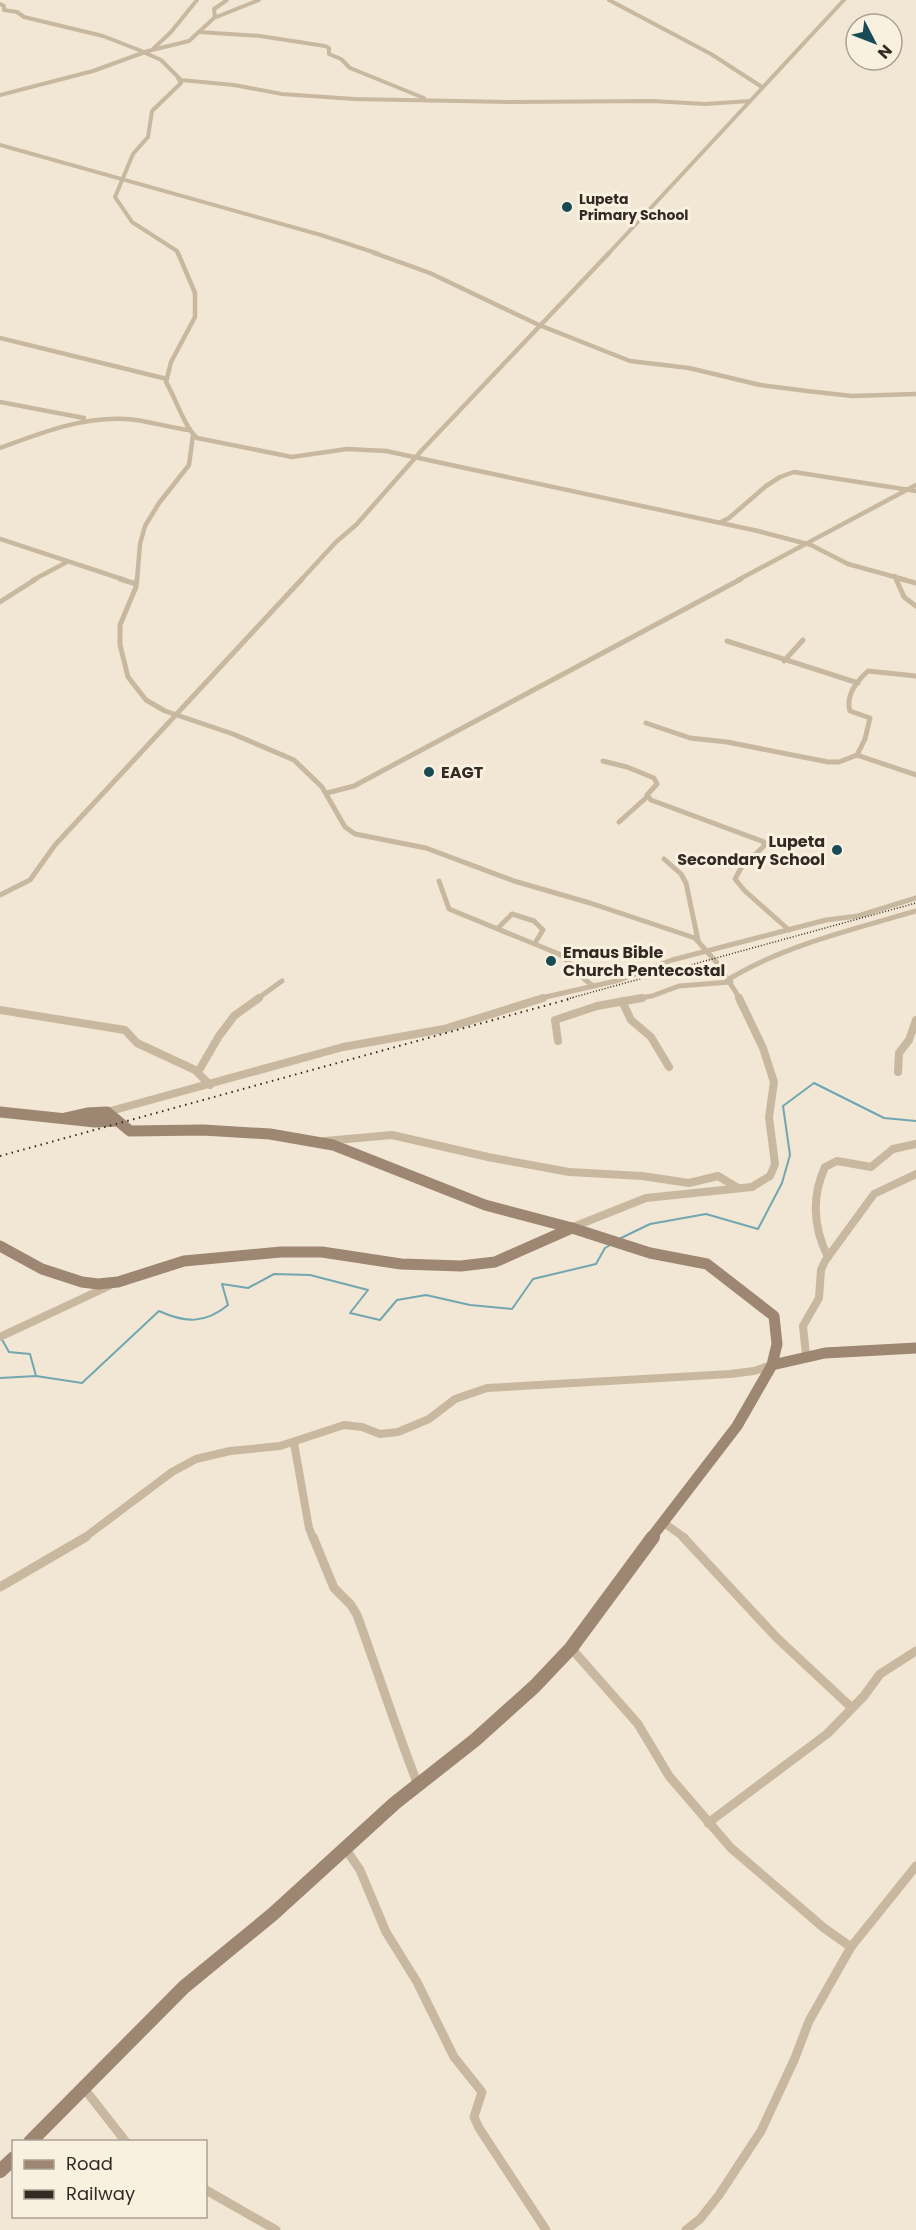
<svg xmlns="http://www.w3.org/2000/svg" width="916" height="2230" viewBox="0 0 916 2230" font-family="Poppins,sans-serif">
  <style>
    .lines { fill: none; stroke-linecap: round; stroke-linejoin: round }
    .stream { stroke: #72a6b0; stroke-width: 2 }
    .street-far4 { stroke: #c9b8a0; stroke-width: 4 }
    .street-far3 { stroke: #c9b8a0; stroke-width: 4.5 }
    .street-far2 { stroke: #c9b8a0; stroke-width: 5 }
    .street-far1 { stroke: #c9b8a0; stroke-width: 8 }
    .street { stroke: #c9b8a0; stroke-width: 9 }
    .secondary-far1 { stroke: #9d8672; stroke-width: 11 }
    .secondary { stroke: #9d8672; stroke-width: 14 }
    .rail-far1 { stroke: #332a24; stroke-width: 1.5; stroke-dasharray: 1 2; stroke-linecap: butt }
    .rail { stroke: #332a24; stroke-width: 2; stroke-dasharray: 1.5 4.5; stroke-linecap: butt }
    .poi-dot { fill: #184b56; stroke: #f9f1e0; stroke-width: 2 }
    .labels { text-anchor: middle; stroke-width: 6; stroke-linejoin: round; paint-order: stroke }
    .far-poi-label { font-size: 14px; font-weight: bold; fill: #332a24; stroke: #f9f1e0; text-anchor: start }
    .poi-label { font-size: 16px; font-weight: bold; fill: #332a24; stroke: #f9f1e0; text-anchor: start }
  </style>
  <rect width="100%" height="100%" fill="#f1e7d4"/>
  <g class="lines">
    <g class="stream">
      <path d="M 619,1239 L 650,1224 L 706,1214 L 758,1229 L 782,1183 L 790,1155 L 783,1106 L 814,1083 L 884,1118 L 916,1121"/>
      <path d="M 1,1338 L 9,1352 L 30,1354 L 36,1376"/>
      <path d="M 0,1378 L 36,1376 L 82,1383 L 159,1311 C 185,1323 205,1324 228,1305 L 222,1284 L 248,1288 L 274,1274 L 310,1275 L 368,1290 L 350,1313 L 380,1320 L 397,1300 L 426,1295 L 470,1305 L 512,1309 L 533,1279 L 596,1264 L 605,1248 L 612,1244"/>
    </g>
    <g class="street-far4">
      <path d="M 609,0 L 711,54 L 762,87"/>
      <path d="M 0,4 L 4,6 L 4,10 L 17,12 L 24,17 L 103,36 L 139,50 L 161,60 L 181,80 L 234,85 L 282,94 L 354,99 L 509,102 L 652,101 L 705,104 L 750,101"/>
      <path d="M 215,17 L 214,9 L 227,0"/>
      <path d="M 199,32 L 260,36 L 325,46 L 329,48 L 329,54 L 341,59 L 350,68 L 424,98"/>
      <path d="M 154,48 L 171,32 L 197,0"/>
      <path d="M 178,78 L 181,83 L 152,111 L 148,137 L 133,154 L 115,197 L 132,222 L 177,251 L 178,254"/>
      <path d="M 0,95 L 93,71 L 148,51 L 189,41 L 214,18 L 259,0"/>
      <path d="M 0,145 L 321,235 L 379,254"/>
      <path d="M 608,254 L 844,0"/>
    </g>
    <g class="street-far3">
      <path d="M 178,253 L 195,293 L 195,317 L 171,362 L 166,382 C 176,399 184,426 197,438 L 292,457 L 347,449 L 386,451 L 758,531 L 811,545 L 848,564 L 906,580"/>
      <path d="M 374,253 L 430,273 L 539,325 L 630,361 L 689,368 L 760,385 L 807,391 L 852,396 L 916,394"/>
      <path d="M 0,338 L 167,379"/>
      <path d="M 0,402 L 84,418"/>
      <path d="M 0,448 C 41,433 80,417 125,419 C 146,420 167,427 188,430"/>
      <path d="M 721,522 L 729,518 L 766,486 L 780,477 L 794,472 L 916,491"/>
      <path d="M 0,539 L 125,580"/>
      <path d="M 895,576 L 897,580"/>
      <path d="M 33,580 L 67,562"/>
      <path d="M 137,580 L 140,544 L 145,526 L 159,503 L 189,465 L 193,435"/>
      <path d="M 301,580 L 336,542 L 356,525 L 423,449 L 609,253"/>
      <path d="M 738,580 L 916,485"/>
    </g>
    <g class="street-far2">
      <path d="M 120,579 L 136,584"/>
      <path d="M 137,579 L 136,587 L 120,625 L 120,645 L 128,677 L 146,700 L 165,711 L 233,734 L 294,760 L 322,787 L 345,827 L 355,834 L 426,848 L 514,881 L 590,903 L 695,938 L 718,964 L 740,999"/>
      <path d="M 896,579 L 904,597 L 916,606"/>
      <path d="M 901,579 L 916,583"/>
      <path d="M 0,602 L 36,579"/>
      <path d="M 727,641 L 858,683"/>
      <path d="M 784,661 L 803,640"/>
      <path d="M 916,676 L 868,671 C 857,681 845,695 850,711 L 870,718 L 865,739 L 857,755 L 916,775"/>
      <path d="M 646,723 L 690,738 L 727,742 L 828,762 L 839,762 L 857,755"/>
      <path d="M 603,761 L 627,767 L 654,778 L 657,784 L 647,795 L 651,800 L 764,842 L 764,846 L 741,868 L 735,879 L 745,891 L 789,930"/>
      <path d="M 327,793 L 354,786 L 741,579"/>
      <path d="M 619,822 L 647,797"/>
      <path d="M 664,859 L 681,874 L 686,883 L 698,940"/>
      <path d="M 439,881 L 449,909 L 559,954 C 572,963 578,976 592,985"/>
      <path d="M 0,895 L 30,880 L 55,845 L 302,579"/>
      <path d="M 498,928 L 512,914 L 534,921 L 543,930 L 535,943"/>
      <path d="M 729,979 C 783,946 854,929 916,911"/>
      <path d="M 257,999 L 282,981"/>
      <path d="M 537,999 L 620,980 L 672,960 L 826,920 L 858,916 L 916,898"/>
      <path d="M 634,999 L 652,996 L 679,986 L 731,982"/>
    </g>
    <g class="street-far1">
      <path d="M 622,1001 L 631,1020 L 651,1037 L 669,1067"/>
      <path d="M 0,1010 L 125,1030 L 137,1043 L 195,1070 L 210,1085"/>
      <path d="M 558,1041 L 555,1020 L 597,1006 L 642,998"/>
      <path d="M 198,1072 L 219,1036 L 234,1016 L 259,998"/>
      <path d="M 898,1072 L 899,1053 L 909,1040 L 916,1020"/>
      <path d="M 107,1112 L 343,1047 L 444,1029 L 543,998"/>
      <path d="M 325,1141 L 392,1135 L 488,1157 L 569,1172 L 642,1176 L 689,1183 L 718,1176 L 738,1188"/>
      <path d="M 573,1227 L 646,1198 L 752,1187 L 770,1176 L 775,1164 L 769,1117 L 774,1082 L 763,1048 L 739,998"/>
      <path d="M 828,1257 C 813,1227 811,1198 825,1167 L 837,1161 L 871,1167 L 893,1149 L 916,1144"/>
      <path d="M 0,1337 L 109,1286"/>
      <path d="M 806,1355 L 803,1326 L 819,1298 L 821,1270 L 825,1261 L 874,1194 L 916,1174"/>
      <path d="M 294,1443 L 309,1528 L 313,1538"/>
      <path d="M 664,1523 L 685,1538"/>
      <path d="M 84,1538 L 172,1472 L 196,1459 L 230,1451 L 280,1446 L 344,1425 L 362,1427 L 380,1434 L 398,1432 L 429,1419 L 455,1399 L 487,1388 L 730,1374 L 754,1371 L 772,1365"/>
    </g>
    <g class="street">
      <path d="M 313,1537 L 334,1588 L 351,1605 L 357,1615 C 378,1672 396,1729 418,1785"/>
      <path d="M 683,1537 L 777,1638 L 852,1708"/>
      <path d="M 0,1587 L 86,1537"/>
      <path d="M 571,1648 L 638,1724 L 669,1776 L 731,1848 L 824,1928 L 851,1947"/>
      <path d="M 708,1823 L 827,1734 L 864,1696 L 880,1674 L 916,1651"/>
      <path d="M 345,1848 L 360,1870 L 386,1932 L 417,1982 L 454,2057 L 482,2092 L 474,2117 L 479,2128 L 546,2230"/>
      <path d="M 83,2087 L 126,2142"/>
      <path d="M 206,2190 L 276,2230"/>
      <path d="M 686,2230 L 700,2219 L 719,2195 L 761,2131 L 795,2058 L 809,2021 L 851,1947 L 916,1866"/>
    </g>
    <g class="secondary-far1">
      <path d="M 0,1112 L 95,1122 L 117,1121"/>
      <path d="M 65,1118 L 87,1113 L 107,1112 L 130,1131 L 203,1130 L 270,1134 L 333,1145 L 485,1205 L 572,1228 L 650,1253 L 707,1264 L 774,1316 L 777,1344 L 772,1365 L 737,1426 L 651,1538"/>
      <path d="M 0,1246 L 42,1269 L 82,1282 L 98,1284 L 118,1282 L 184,1261 L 281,1252 L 322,1252 L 401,1264 L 461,1266 L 495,1262 L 572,1228"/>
      <path d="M 772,1365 L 825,1353 L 916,1348"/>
    </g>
    <g class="secondary">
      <path d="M 30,2142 L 184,1987 L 273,1914 L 395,1803 L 475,1740 L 535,1686 L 571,1648 L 653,1537"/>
      <path d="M 0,2171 L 14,2158"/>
    </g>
    <path class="rail-far1" d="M 567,999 L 916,903"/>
    <path class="rail" d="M 0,1156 L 573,998"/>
  </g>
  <g class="poi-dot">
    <circle cx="567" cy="207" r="6"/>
    <circle cx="429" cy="772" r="6"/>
    <circle cx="837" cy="850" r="6"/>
    <circle cx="551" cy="961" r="6"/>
  </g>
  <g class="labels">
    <g class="far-poi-label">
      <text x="579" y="204">Lupeta<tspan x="579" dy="16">Primary School</tspan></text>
    </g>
    <g class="poi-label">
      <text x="441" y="778">EAGT</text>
      <text x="825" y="847" text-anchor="end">Lupeta<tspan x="825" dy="18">Secondary School</tspan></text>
      <text x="563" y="958">Emaus Bible<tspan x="563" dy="18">Church Pentecostal</tspan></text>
    </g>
  </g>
  <rect x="12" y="2140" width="195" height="78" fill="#f9f1e0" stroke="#aaa195" stroke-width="1.5"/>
  <rect x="24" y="2160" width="30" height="9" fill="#9d8672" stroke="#aaa195" stroke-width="1.5"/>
  <text x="66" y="2170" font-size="18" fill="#332a24">Road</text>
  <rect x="24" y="2190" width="30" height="9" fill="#332a24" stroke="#aaa195" stroke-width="1.5"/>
  <text x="66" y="2200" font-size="18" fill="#332a24">Railway</text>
  <g transform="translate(874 42) rotate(132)"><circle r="28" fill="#f9f1e0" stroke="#aaa195" stroke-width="1.5"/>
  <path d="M0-4.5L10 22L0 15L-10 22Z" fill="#184b56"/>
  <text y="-9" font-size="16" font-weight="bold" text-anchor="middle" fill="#332a24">N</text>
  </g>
</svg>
